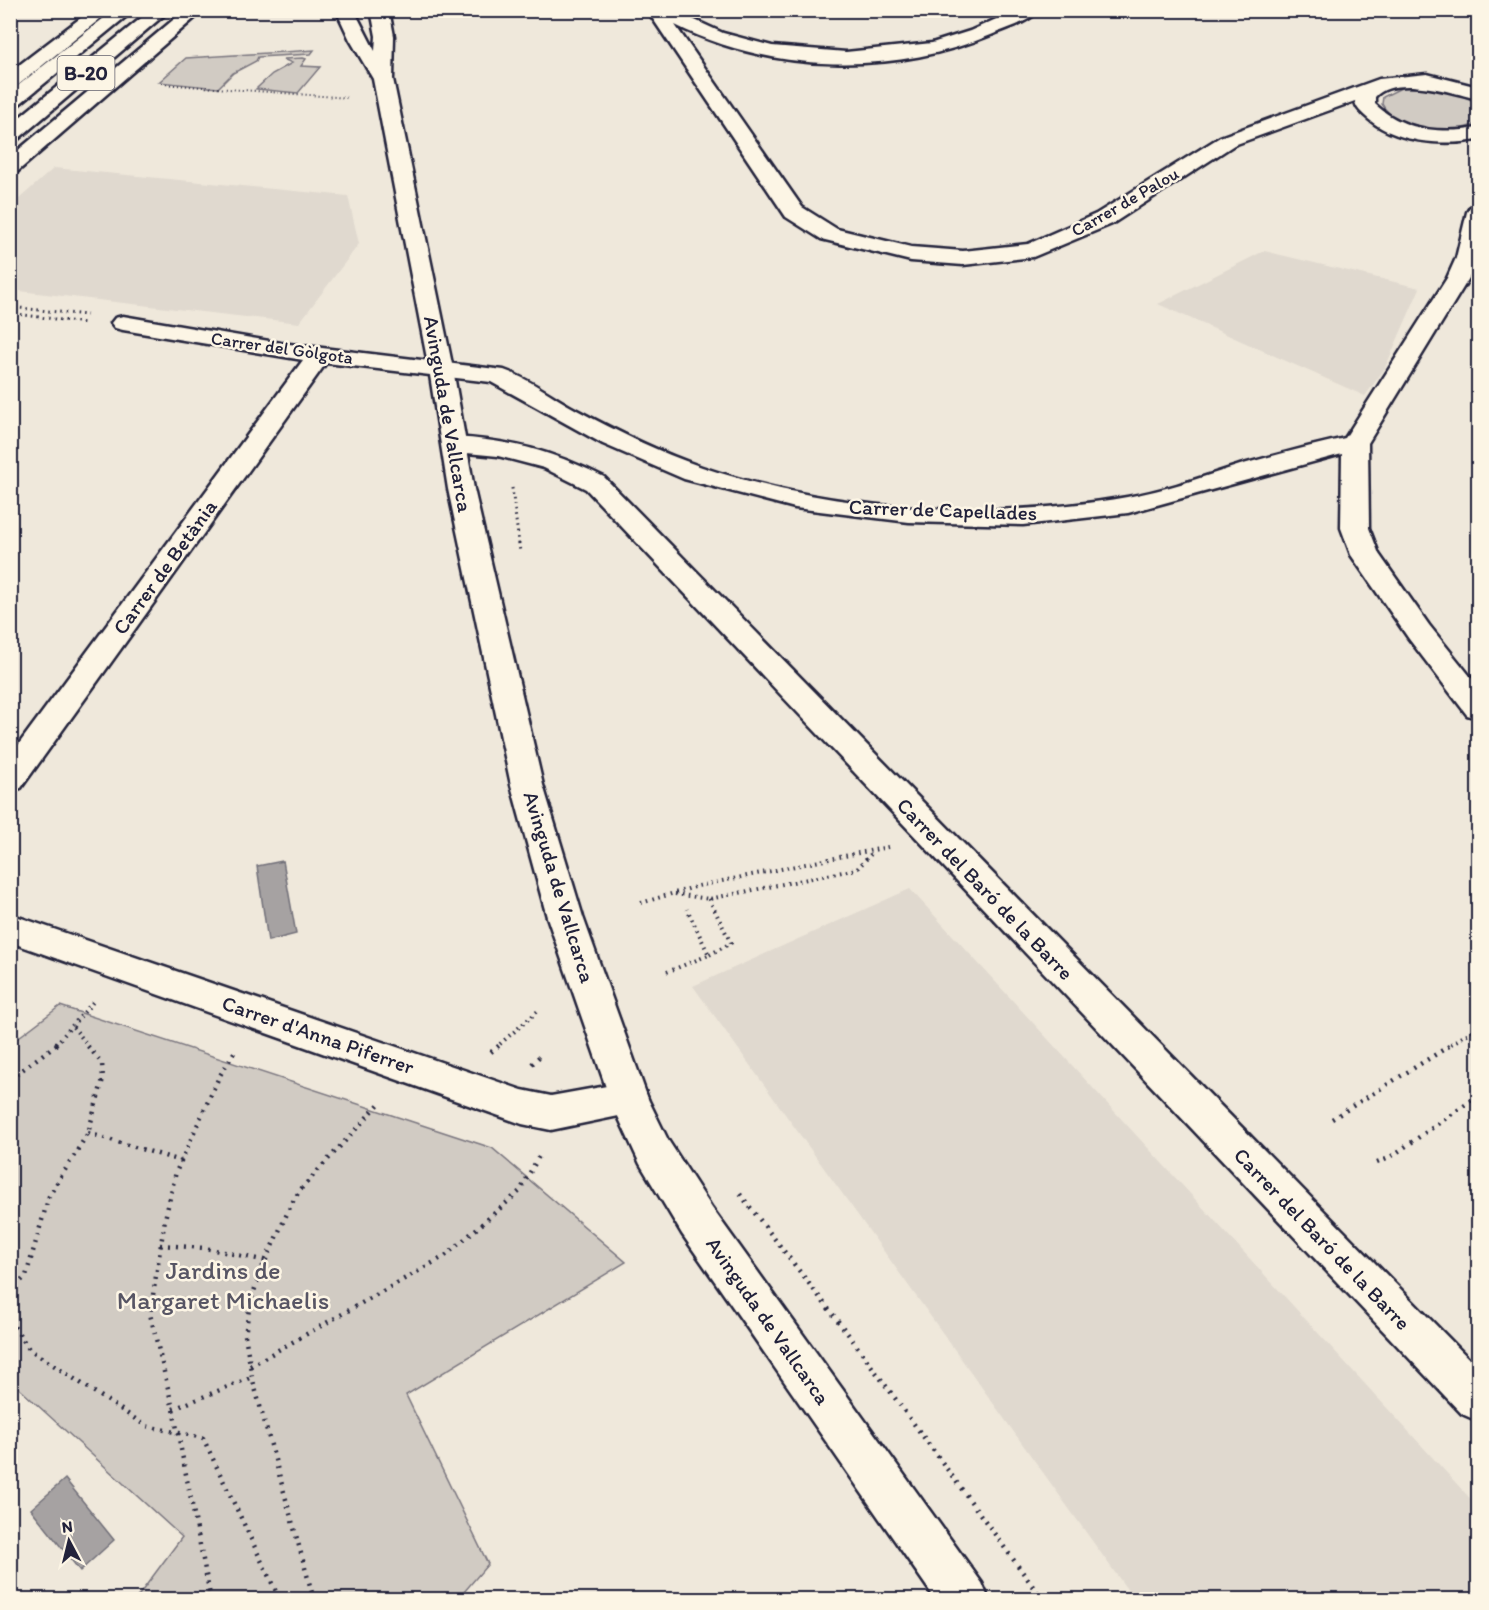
<svg xmlns="http://www.w3.org/2000/svg" width="1489" height="1610" viewBox="0 0 1489 1610" font-family="Itim,sans-serif">
  <style>
    .built { fill: #e0d9cf }
    .green { fill: #d1cbc3; stroke: #7a767f; stroke-width: 1.5 }
    .water { fill: #a6a2a2; stroke: #716f79; stroke-width: 1.5 }
    .lines { fill: none; stroke-linecap: round; stroke-linejoin: round }
    .street-casing { stroke: #22223b; stroke-width: 5 }
    .secondary-casing { stroke: #22223b; stroke-width: 5 }
    .highway-casing { stroke: #22223b; stroke-width: 5 }
    .path-far3 { stroke: #22223b; stroke-width: 2; stroke-dasharray: 1 3; stroke-linecap: butt }
    .path-far2 { stroke: #22223b; stroke-width: 3; stroke-dasharray: 1.5 4; stroke-linecap: butt }
    .path-far1 { stroke: #22223b; stroke-width: 4; stroke-dasharray: 1.5 4.5; stroke-linecap: butt }
    .path { stroke: #22223b; stroke-width: 4.5; stroke-dasharray: 2 6; stroke-linecap: butt }
    .street { fill: #fcf5e5; fill-rule: evenodd }
    .secondary { fill: #fcf5e5; fill-rule: evenodd }
    .highway { fill: #fcf5e5; fill-rule: evenodd }
    .labels { text-anchor: middle; stroke-width: 5; stroke-linejoin: round; paint-order: stroke }
    .far-street-label { font-size: 18px; fill: #22223b; stroke: #fcf5e5 }
    .shield { fill: #fcf5e5; stroke: #63616e; stroke-width: 1.5 }
    .shield-label { font-size: 20px; font-weight: bold; fill: #22223b }
    .street-label { font-size: 21px; fill: #22223b; stroke: #fcf5e5 }
    .near-park-label { font-size: 26px; fill: #575564; stroke: #fcf5e5 }
  </style>
  <rect width="100%" height="100%" fill="#efe8db"/>
  <filter id="ink" filterUnits="userSpaceOnUse"><feTurbulence type="fractalNoise" baseFrequency=".0167" numOctaves="2"/><feDisplacementMap in="SourceGraphic" scale="12" xChannelSelector="R" yChannelSelector="G"/><feConvolveMatrix kernelMatrix="1 2 1 2 8 2 1 2 1" color-interpolation-filters="sRGB"/></filter>
  <g filter="url(#ink)">
    <g class="built">
      <path d="M 54,168 L 348,196 L 359,244 L 299,323 L 11,290 L 11,206 Z"/>
      <path d="M 1264,251 L 1420,288 L 1385,368 L 1365,396 L 1158,304 Z"/>
      <path d="M 910,889 L 1478,1507 L 1478,1599 L 1134,1599 L 693,986 Z"/>
    </g>
    <g class="green">
      <path d="M 314,50 L 311,54 L 258,57 L 256,61 L 233,73 L 218,88 L 159,82 L 186,58 Z"/>
      <path d="M 303,58 L 306,59 L 301,66 L 320,67 L 298,93 L 256,89 L 272,74 L 292,63 L 283,59 Z"/>
      <path d="M 1416,87 L 1449,90 L 1476,102 L 1478,104 L 1478,123 C 1452,136 1397,132 1382,104 L 1383,97 L 1401,88 Z"/>
      <path d="M 60,1006 L 492,1148 L 626,1262 L 406,1395 L 488,1564 L 458,1599 L 136,1599 L 182,1537 L 11,1381 L 11,1043 Z"/>
    </g>
    <g class="water">
      <path d="M 283,861 L 296,934 L 268,941 L 257,866 Z"/>
      <path d="M 65,1479 L 114,1540 L 80,1571 L 31,1509 Z"/>
    </g>
    <g class="lines">
      <g class="street-casing">
        <g id="street">
          <path d="M 647,10 L 673,10 L 723,33 L 772,46 L 846,52 L 932,43 L 970,31 L 1016,10 L 1039,10 C 1030,22 1005,29 991,35 C 892,76 772,73 675,25 L 802,207 L 837,229 L 911,247 L 963,251 L 1028,244 L 1096,214 L 1220,137 L 1379,79 L 1427,74 L 1478,87 L 1478,99 C 1454,93 1394,74 1375,97 L 1375,104 C 1403,131 1441,134 1478,128 L 1478,140 C 1442,146 1393,143 1365,116 C 1360,111 1356,108 1355,101 L 1234,145 L 1112,224 L 1033,257 L 963,265 L 911,261 L 821,239 L 786,217 Z"/>
          <path d="M 1478,206 L 1478,257 L 1469,278 L 1368,443 L 1369,528 L 1379,554 L 1429,625 L 1478,686 L 1478,718 L 1467,715 L 1409,639 L 1351,555 L 1341,528 L 1342,454 L 1128,513 L 1023,525 L 909,522 L 795,508 L 684,479 L 603,444 L 491,382 L 326,363 L 21,788 L 10,792 L 10,756 L 303,360 L 123,330 L 115,328 L 111,323 L 115,318 L 123,316 L 281,343 L 504,370 C 530,379 551,396 575,409 C 616,431 658,452 702,467 C 835,512 990,521 1127,497 C 1166,490 1203,477 1240,465 C 1275,455 1310,446 1345,438 L 1447,278 L 1456,258 L 1467,212 L 1470,207 Z"/>
          <path d="M 455,437 C 514,441 551,451 604,477 L 1478,1368 L 1478,1421 L 1462,1414 L 586,489 L 544,468 L 498,456 L 446,451 L 442,445 L 446,439 Z"/>
          <path d="M 10,914 L 522,1090 L 551,1096 L 629,1082 L 643,1087 L 648,1099 L 643,1111 L 551,1130 L 522,1124 L 10,942 Z"/>
        </g>
      </g>
      <g class="secondary-casing">
        <g id="secondary">
          <path d="M 91,10 L 111,10 L 17,86 L 10,88 L 10,72 Z"/>
          <path d="M 185,10 L 204,10 L 17,172 L 10,174 L 10,157 Z"/>
          <path d="M 336,10 L 354,10 L 375,51 L 376,36 L 371,10 L 389,10 L 394,36 L 393,79 L 453,369 L 474,489 L 543,785 L 583,917 L 648,1099 L 668,1140 L 712,1208 L 982,1583 L 989,1600 L 936,1600 L 682,1234 L 640,1164 L 610,1099 L 547,917 L 511,785 L 448,489 L 429,369 L 373,79 L 350,40 Z"/>
        </g>
      </g>
      <g class="highway-casing">
        <g id="highway">
          <path d="M 114,10 L 134,10 L 17,106 L 10,108 L 10,92 Z"/>
          <path d="M 151,10 L 170,10 L 17,140 L 10,142 L 10,125 Z"/>
        </g>
      </g>
      <path class="path-far3" d="M 162,84 L 349,98"/>
      <g class="path-far2">
        <path d="M 10,307 L 87,315"/>
        <path d="M 10,313 L 84,323"/>
        <path d="M 512,488 L 520,552"/>
      </g>
      <g class="path-far1">
        <path d="M 675,894 L 709,899 L 857,869 L 873,852"/>
        <path d="M 709,899 L 731,943 L 709,955"/>
        <path d="M 641,903 L 698,886 L 888,847"/>
        <path d="M 667,972 L 709,955 L 687,909"/>
        <path d="M 73,1027 L 87,1044"/>
        <path d="M 56,1044 L 93,1002"/>
        <path d="M 500,1044 L 539,1010"/>
        <path d="M 1451,1044 L 1477,1028 L 1478,1030"/>
      </g>
      <g class="path">
        <path d="M 491,1052 L 502,1043"/>
        <path d="M 532,1064 L 542,1054"/>
        <path d="M 10,1079 L 58,1043"/>
        <path d="M 1332,1119 L 1454,1043"/>
        <path d="M 88,1133 L 181,1161"/>
        <path d="M 1377,1163 L 1389,1158 L 1478,1096"/>
        <path d="M 740,1194 L 848,1334 L 1043,1600"/>
        <path d="M 160,1245 L 205,1248 L 267,1261"/>
        <path d="M 10,1292 L 26,1276 L 49,1196 L 88,1133 L 103,1079 L 102,1063 L 85,1043"/>
        <path d="M 10,1320 L 29,1349 L 146,1426 L 203,1438 L 280,1600"/>
        <path d="M 250,1366 L 445,1256 L 520,1191 L 540,1154"/>
        <path d="M 173,1409 L 252,1377"/>
        <path d="M 211,1600 L 173,1409 L 150,1314 L 165,1219 L 176,1172 L 219,1077 L 235,1051"/>
        <path d="M 314,1600 L 252,1377 L 245,1335 L 250,1303 L 262,1268 L 292,1203 L 300,1190 L 380,1103"/>
      </g>
      <use href="#street" class="street"/>
      <use href="#secondary" class="secondary"/>
      <use href="#highway" class="highway"/>
    </g>
  </g>
  <g class="labels">
    <g class="far-street-label">
      <text transform="translate(1125 202) rotate(-30)" y="6">Carrer de Palou</text>
      <text transform="translate(282 348) rotate(8)" y="6">Carrer del Gòlgota</text>
    </g>
    <rect class="shield" x="57.5" y="56" width="57" height="34" rx="4.5"/>
    <g class="shield-label">
      <text x="86" y="80">B-20</text>
    </g>
    <g class="street-label">
      <text transform="translate(448 414) rotate(80)" y="7">Avinguda de Vallcarca</text>
      <text transform="translate(943 510) rotate(2)" y="7">Carrer de Capellades</text>
      <text transform="translate(165 567) rotate(-54)" y="7">Carrer de Betània</text>
      <text transform="translate(559 887) rotate(73)" y="7">Avinguda de Vallcarca</text>
      <text transform="translate(985 889) rotate(46)" y="7">Carrer del Baró de la Barre</text>
      <text transform="translate(318 1035) rotate(19)" y="7">Carrer d'Anna Piferrer</text>
      <text transform="translate(1322 1239) rotate(46)" y="7">Carrer del Baró de la Barre</text>
      <text transform="translate(768 1321) rotate(55)" y="7">Avinguda de Vallcarca</text>
    </g>
    <g class="near-park-label">
      <text x="223" y="1279">Jardins de<tspan x="223" dy="30">Margaret Michaelis</tspan></text>
    </g>
  </g>
  <rect width="1489" height="1610" fill="none" stroke="#fcf5e5" stroke-width="36"/>
  <rect x="18" y="18" width="1453" height="1574" fill="none" stroke="#22223b" stroke-width="2" filter="url(#ink)"/>
  <g transform="translate(69 1541) rotate(353)" stroke="#fcf5e5" stroke-width="4.5" paint-order="stroke">
  <path d="M0-4.5L10 22L0 15L-10 22Z" fill="#22223b"/>
  <text y="-9" font-size="16" font-weight="bold" text-anchor="middle" fill="#22223b">N</text>
  </g>
</svg>
